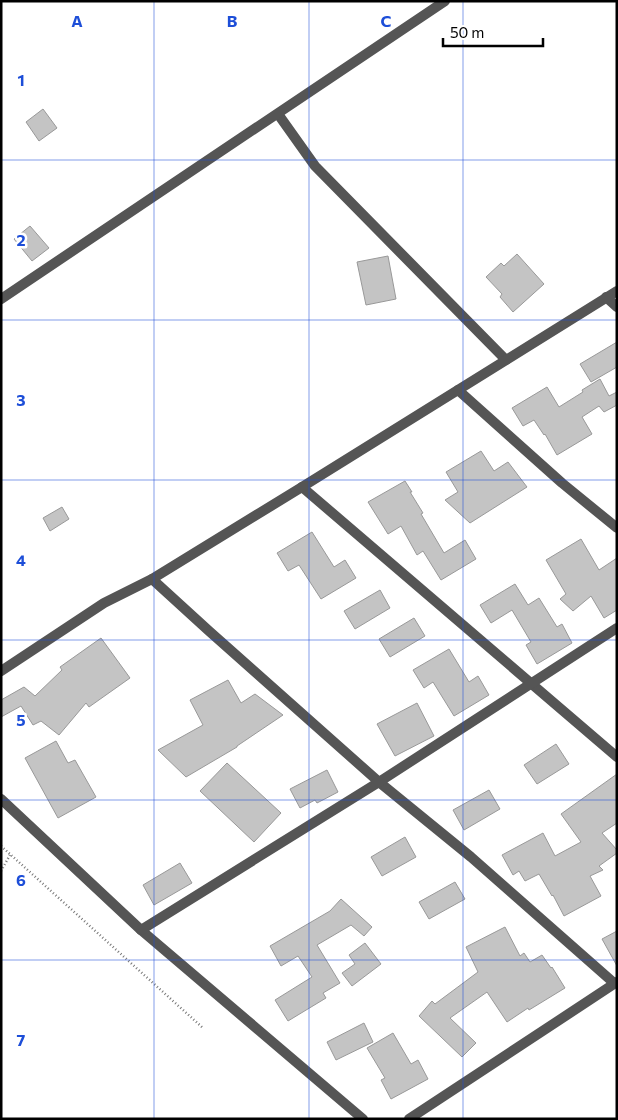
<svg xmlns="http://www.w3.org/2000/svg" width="618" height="1120" viewBox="0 0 618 1120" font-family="Commissioner,sans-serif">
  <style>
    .building { fill: #c4c4c4; stroke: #999 }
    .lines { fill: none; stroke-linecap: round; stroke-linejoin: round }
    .path { stroke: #777; stroke-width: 2.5; stroke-dasharray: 1 2.5; stroke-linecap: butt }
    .minor { stroke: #555; stroke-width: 10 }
    .grid { fill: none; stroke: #1d4ed8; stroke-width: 1; stroke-opacity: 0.55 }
    .grid-label { font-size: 16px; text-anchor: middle; font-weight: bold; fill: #1d4ed8; stroke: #fff; stroke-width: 5; stroke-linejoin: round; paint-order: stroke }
  </style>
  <rect width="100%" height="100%" fill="#fff"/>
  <g class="building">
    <path d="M 43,109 L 57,128 L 39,141 L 26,122 Z"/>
    <path d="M 30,226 L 49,248 L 32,261 L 14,239 Z"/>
    <path d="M 517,254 L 544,284 L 513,312 L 500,297 L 502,294 L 486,277 L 501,263 L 504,266 Z"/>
    <path d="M 388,256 L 396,299 L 366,305 L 357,262 Z"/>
    <path d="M 617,342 L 617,367 L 591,382 L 580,364 Z"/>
    <path d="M 600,379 L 609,396 L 617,392 L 617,405 L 604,412 L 599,406 L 582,417 L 592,434 L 557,455 L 545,434 L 544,435 L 534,420 L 523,426 L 512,408 L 547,387 L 559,407 L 583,392 L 582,390 Z"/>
    <path d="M 481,451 L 494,471 L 508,462 L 527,487 L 470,523 L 445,500 L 458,492 L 446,472 Z"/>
    <path d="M 405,481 L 412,492 L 410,492 L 423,513 L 421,514 L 444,553 L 465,540 L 476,559 L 441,580 L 423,551 L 417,555 L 401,526 L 388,534 L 368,502 Z"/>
    <path d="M 62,507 L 69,519 L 50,531 L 43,518 Z"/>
    <path d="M 312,532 L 334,567 L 345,560 L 356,578 L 321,599 L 299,565 L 288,571 L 277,553 Z"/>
    <path d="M 581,539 L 599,570 L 617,558 L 617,610 L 604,618 L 591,596 L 573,611 L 560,599 L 566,594 L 546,560 Z"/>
    <path d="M 515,584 L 528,605 L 539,598 L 557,627 L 562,624 L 572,643 L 537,664 L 526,645 L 531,642 L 512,610 L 491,623 L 480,605 Z"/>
    <path d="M 380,590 L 390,608 L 355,629 L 344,611 Z"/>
    <path d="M 414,618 L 425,636 L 390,657 L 379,639 Z"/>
    <path d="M 101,638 L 130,678 L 89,707 L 86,703 L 59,735 L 41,721 L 33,725 L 21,706 L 1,717 L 1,700 L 24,687 L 35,696 L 62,670 L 60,667 Z"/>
    <path d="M 449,649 L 469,682 L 478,676 L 489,695 L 454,716 L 433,682 L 424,688 L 413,670 Z"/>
    <path d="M 228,680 L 241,703 L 255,694 L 283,715 L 237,746 L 237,747 L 186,777 L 158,750 L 203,725 L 190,700 Z"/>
    <path d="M 417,703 L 434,736 L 395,756 L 377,724 Z"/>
    <path d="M 56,741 L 68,763 L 75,760 L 96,797 L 58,818 L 25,758 Z"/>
    <path d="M 556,744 L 569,764 L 537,784 L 524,765 Z"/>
    <path d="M 227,763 L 281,813 L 254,842 L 200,791 Z"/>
    <path d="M 327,770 L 338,792 L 317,803 L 315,800 L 300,808 L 290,789 Z"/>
    <path d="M 617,774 L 617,823 L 602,833 L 617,850 L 617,853 L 599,866 L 603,870 L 590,876 L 601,896 L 564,916 L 553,895 L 552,896 L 539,874 L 525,881 L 519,871 L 513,875 L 502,855 L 543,833 L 555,856 L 581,842 L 561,814 Z"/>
    <path d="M 489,790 L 500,809 L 464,830 L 453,810 Z"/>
    <path d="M 405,837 L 416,857 L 382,876 L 371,857 Z"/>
    <path d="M 180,863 L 192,883 L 154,905 L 143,885 Z"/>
    <path d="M 455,882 L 465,899 L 429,919 L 419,902 Z"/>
    <path d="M 341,899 L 372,927 L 364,936 L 351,925 L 317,945 L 340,983 L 323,993 L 326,998 L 288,1021 L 275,1000 L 312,977 L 298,956 L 281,966 L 270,946 L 330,911 Z"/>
    <path d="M 505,927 L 520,956 L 524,953 L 530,962 L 542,955 L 551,968 L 552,967 L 565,988 L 529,1010 L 528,1008 L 507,1022 L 487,992 L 450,1018 L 476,1043 L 462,1057 L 419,1016 L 432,1001 L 435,1004 L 478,972 L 466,947 Z"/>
    <path d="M 617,931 L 617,966 L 602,939 Z"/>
    <path d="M 365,943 L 381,964 L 352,986 L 342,973 L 355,964 L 349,955 Z"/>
    <path d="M 364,1023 L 373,1042 L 336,1060 L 327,1042 Z"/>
    <path d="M 393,1033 L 411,1064 L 418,1060 L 428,1079 L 391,1099 L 381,1080 L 385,1078 L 367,1048 Z"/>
  </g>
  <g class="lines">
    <g class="path">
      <path d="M 1,846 L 203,1028"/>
      <path d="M 1,871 L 10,855"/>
    </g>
    <g class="minor">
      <path d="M 278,114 L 315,166 L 506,360"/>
      <path d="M 606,297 L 617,307"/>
      <path d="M 1,299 L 445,1"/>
      <path d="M 458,390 L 562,483 L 617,528"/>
      <path d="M 302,487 L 617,757"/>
      <path d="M 152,579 L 209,631 L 379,782 L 471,857 L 614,983"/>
      <path d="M 1,671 L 104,603 L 152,579 L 302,487 L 617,291"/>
      <path d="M 1,799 L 141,930 L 363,1119"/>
      <path d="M 141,930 L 379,782 L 617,628"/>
      <path d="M 409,1119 L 617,982"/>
    </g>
  </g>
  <path class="grid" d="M 154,1 L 154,1119M 309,1 L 309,1119M 463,1 L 463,1119M 1,160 L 617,160M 1,320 L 617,320M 1,480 L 617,480M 1,640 L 617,640M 1,800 L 617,800M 1,960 L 617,960"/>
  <g class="grid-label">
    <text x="77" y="27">A</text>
    <text x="232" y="27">B</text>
    <text x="386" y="27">C</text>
    <text x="21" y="86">1</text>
    <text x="21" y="246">2</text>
    <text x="21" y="406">3</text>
    <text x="21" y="566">4</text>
    <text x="21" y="726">5</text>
    <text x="21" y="886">6</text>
    <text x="21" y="1046">7</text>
  </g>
  <rect width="618" height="1120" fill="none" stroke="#000000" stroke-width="5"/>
  <path d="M443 38v8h100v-8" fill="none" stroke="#000000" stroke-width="2.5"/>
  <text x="450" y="38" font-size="15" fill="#000000" stroke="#ffffff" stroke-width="4" paint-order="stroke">50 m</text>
</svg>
